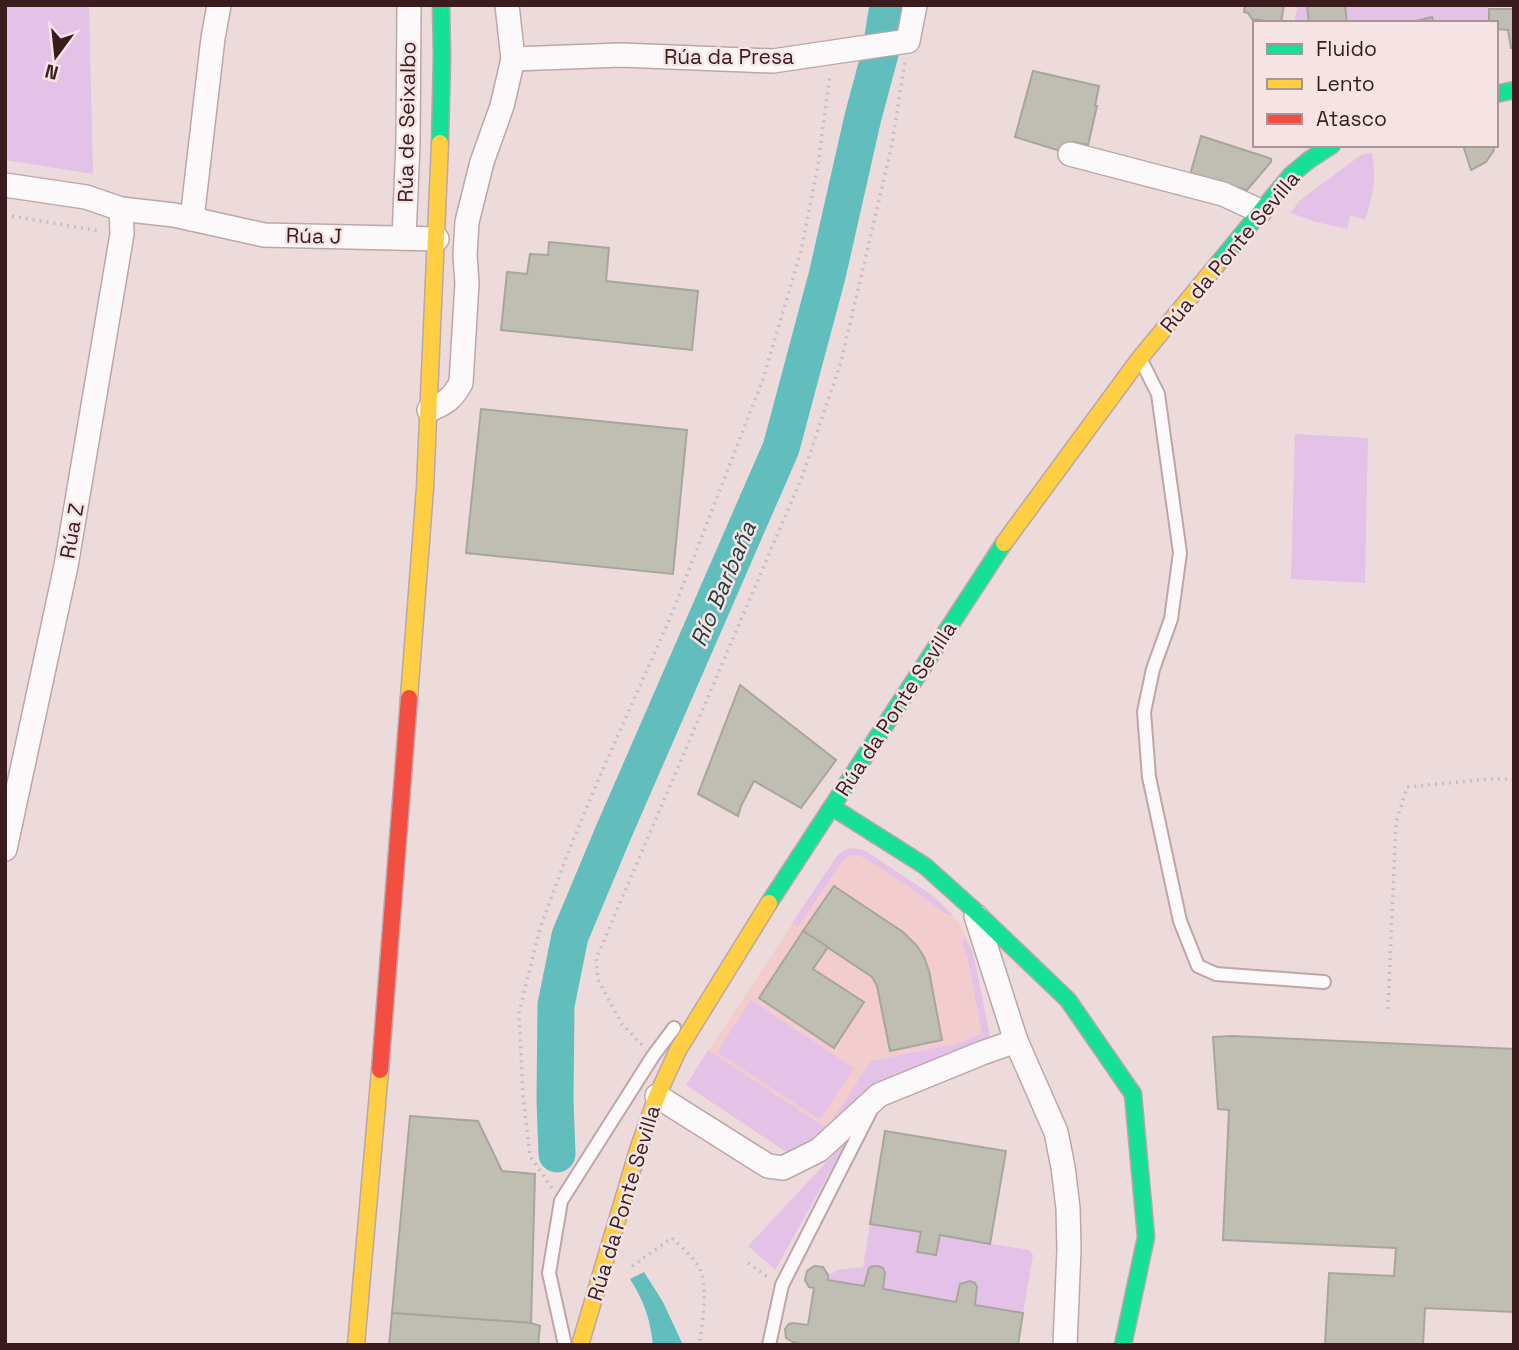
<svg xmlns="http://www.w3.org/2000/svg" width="1519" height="1350" viewBox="0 0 1519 1350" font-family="'Space Grotesk',sans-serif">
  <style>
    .built { fill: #f3ccce }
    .green { fill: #e4c2e8 }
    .water { fill: #62bdbd }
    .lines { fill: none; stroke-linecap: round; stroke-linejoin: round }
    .river { stroke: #62bdbd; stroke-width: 37 }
    .building { fill: #bfbeb2; stroke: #a8a69c; stroke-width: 2 }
    .lane-casing { stroke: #bda6a8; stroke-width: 16 }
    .street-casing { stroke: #bda6a8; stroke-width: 26 }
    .fast-casing { stroke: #bda6a8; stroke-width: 19 }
    .slow-casing { stroke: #bda6a8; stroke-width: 19 }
    .jam-casing { stroke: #bda6a8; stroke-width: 19 }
    .path { stroke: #c8bfbf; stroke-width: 3.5; stroke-dasharray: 2 5; stroke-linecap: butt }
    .lane { stroke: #fcf9fa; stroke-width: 12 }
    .street { stroke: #fcf9fa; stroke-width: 23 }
    .fast { stroke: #16e098; stroke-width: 16 }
    .slow { stroke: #ffcf43; stroke-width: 16 }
    .jam { stroke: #f24e42; stroke-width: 16 }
    .labels { text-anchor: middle; stroke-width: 5; stroke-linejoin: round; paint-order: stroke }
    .street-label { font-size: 21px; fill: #3a1b1e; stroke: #f6e4e5 }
    .water-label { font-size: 23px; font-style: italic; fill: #24403f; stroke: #f6e4e5 }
  </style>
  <rect width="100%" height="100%" fill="#eddadb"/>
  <path class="built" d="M 850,848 L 861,849 L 867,852 L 933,896 L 959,923 L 973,953 L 990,1036 L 876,1088 L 791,1155 L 686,1085 L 837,856 L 845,850 Z"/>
  <g class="green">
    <path d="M 5,5 L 89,5 L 93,174 L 5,160 Z"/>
    <path d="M 1298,5 L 1307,5 L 1309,23 L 1294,23 Z"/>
    <path d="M 1345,5 L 1514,5 L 1514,6 L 1490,5 L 1489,9 L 1491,23 L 1347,23 Z"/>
    <path d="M 1372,153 C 1377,180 1373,195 1365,220 L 1350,215 L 1347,229 L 1316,222 L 1291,213 L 1299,201 L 1361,155 Z"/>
    <path d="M 1295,434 L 1368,438 L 1365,583 L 1291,579 Z"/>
    <path d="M 850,848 L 861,849 L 867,852 L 933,896 L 953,915 C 944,915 941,911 934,905 C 924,897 865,855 856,855 C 850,854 846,857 842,861 L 798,927 L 792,923 L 837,856 L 845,850 Z"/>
    <path d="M 965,936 L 973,953 L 990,1036 L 876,1088 L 829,1125 L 871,1061 L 950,1045 L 951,1047 L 982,1033 L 968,960 L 962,942 Z"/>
    <path d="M 751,1000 L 854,1068 L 820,1120 L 717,1052 Z"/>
    <path d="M 708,1050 L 826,1128 L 791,1155 L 686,1085 Z"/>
    <path d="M 849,1138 L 775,1270 L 748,1246 Z"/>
    <path d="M 870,1224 L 1029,1250 L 1033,1255 L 1023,1313 L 975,1305 C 977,1295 981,1286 970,1281 L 960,1285 L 956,1302 L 883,1289 C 885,1277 888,1258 869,1268 L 864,1286 L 828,1280 L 828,1275 L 838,1270 L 863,1267 Z"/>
  </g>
  <path class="water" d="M 644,1272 L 663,1302 L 683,1345 L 653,1345 C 650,1318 644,1301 630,1279 Z"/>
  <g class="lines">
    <path class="river" d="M 557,1154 L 555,1100 L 556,1005 L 570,936 L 614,831 L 781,448 L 827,276 L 863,117 L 881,50 L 888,5"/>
  </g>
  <g class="building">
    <path d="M 1245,5 L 1284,5 L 1281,23 L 1252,19 L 1248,13 L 1244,12 Z"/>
    <path d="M 1307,5 L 1345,5 L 1347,23 L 1309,23 Z"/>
    <path d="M 1489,9 L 1514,9 L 1514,48 L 1511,48 L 1508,30 L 1496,29 L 1496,23 L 1489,23 Z"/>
    <path d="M 1432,17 L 1434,23 L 1407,23 Z"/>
    <path d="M 1033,71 L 1099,86 L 1095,106 L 1097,106 L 1088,145 L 1074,142 L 1070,154 L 1015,137 Z"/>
    <path d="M 1201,136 L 1266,157 L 1271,159 L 1271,162 L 1247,190 L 1190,175 Z"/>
    <path d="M 1463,145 L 1493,145 L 1494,150 L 1486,162 L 1471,170 Z"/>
    <path d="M 549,242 L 609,248 L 606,281 L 698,291 L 692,350 L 501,330 L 507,272 L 527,274 L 530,254 L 548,255 Z"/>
    <path d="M 481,409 L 687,430 L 673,574 L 466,553 Z"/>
    <path d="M 740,685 L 836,760 L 801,808 L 754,781 L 741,806 L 738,816 L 698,794 Z"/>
    <path d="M 834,886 L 903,932 L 917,946 L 924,957 L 929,971 L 942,1040 L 890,1051 L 877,986 L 872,977 L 803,931 Z"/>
    <path d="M 803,931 L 828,947 L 813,969 L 864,1002 L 834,1048 L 759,998 Z"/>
    <path d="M 1232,1036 L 1514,1049 L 1514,1312 L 1425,1308 L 1423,1345 L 1325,1345 L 1329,1273 L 1394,1276 L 1396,1248 L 1223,1240 L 1229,1110 L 1218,1109 L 1213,1037 Z"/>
    <path d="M 410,1116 L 478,1121 L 502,1171 L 535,1174 L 531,1323 L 392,1313 Z"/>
    <path d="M 885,1131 L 1006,1151 L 990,1244 L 940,1235 L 936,1255 L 917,1252 L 921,1232 L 870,1224 Z"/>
    <path d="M 814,1266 L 823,1267 L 828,1275 L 828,1280 L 864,1286 L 869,1268 L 873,1266 L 878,1266 L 883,1268 L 885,1273 L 883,1289 L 956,1302 L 960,1284 L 970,1281 L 975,1283 L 977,1287 L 975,1305 L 1023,1313 L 1018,1345 L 805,1345 L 793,1342 L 786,1338 L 785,1329 L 789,1324 L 793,1323 L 808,1325 L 814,1288 L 809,1287 L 805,1280 L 807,1271 Z"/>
    <path d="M 392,1313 L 531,1323 L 540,1326 L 538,1345 L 389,1345 Z"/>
  </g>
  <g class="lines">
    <g class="lane-casing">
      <g id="lane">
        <path d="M 1142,362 L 1158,394 L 1180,553 L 1171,619 L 1153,669 L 1144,712 L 1149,777 L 1180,921 L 1198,966 L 1216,974 L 1324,982"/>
        <path d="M 565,1345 L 549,1273 L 561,1201 L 653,1056 L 674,1028"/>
        <path d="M 769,1345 L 782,1285 L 870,1112"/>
      </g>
    </g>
    <g class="street-casing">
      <g id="street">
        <path d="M 513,59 L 621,55 L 773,61 L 908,41 L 915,5"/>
        <path d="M 1070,154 L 1223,194 L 1260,211"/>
        <path d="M 5,185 L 86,197 L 121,209 L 174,215 L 264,235 L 437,239"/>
        <path d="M 192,219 L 213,38 L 219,5"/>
        <path d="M 404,238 L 408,142 L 409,5"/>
        <path d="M 429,410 C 446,403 452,399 461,383 L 467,283 L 465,255 L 467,222 L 482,162 L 502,106 L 513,59 L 507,5"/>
        <path d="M 5,849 L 66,566 L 122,234 L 121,209"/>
        <path d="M 976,916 L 1016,1041 L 1056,1132 L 1063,1167 L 1068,1208 L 1069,1250 L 1065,1345"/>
        <path d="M 657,1096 L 768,1166 L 783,1168 L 819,1150 L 879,1095 L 982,1053 L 1016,1041"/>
      </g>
    </g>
    <g class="fast-casing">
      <g id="fast">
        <path d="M 1496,94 L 1514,90"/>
        <path d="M 440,143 L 442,55 L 441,5"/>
        <path d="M 1216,266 L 1291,175 L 1309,160 L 1332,145"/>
        <path d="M 832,807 L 925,866 L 974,910 L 1068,1000 L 1133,1094 L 1146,1237 L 1123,1345"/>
        <path d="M 769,903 L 1004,543"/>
      </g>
    </g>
    <g class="slow-casing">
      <g id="slow">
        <path d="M 1004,543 L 1140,358 L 1216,266"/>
        <path d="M 409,698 L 425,488 L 440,143"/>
        <path d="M 356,1345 L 380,1070"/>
        <path d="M 580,1345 L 638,1150 L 657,1096 L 678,1050 L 769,903"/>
      </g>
    </g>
    <g class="jam-casing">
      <path id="jam" d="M 380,1070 L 409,698"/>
    </g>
    <g class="path">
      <path d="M 5,215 L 100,231"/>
      <path d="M 1388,1009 L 1396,823 L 1407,787 L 1490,779 L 1514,779"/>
      <path d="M 642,1045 L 622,1024 L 598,980 L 596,959 L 802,477 L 841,362 L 891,149 L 905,62"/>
      <path d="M 552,1188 L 530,1156 L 523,1096 L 519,1013 L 540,928 L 569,850 L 599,778 L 671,616 L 763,379 L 801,251 L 818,165 L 830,74"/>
      <path d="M 748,1263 L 769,1278"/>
      <path d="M 632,1266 L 672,1238 C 681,1247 696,1258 701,1272 C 708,1290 702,1326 699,1345"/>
    </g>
    <use href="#lane" class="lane"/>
    <use href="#street" class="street"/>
    <use href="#fast" class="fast"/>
    <use href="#slow" class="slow"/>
    <use href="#jam" class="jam"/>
  </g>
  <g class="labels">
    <g class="street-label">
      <text x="729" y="64">Rúa da Presa</text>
      <text transform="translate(407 122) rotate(-89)" y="7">Rúa de Seixalbo</text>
      <text transform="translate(314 236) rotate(1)" y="7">Rúa J</text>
      <text transform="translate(1230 252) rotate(-50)" y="7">Rúa da Ponte Sevilla</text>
      <text transform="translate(72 531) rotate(-80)" y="7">Rúa Z</text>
      <text transform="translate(896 709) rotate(-57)" y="7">Rúa da Ponte Sevilla</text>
      <text transform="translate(624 1203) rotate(-73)" y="7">Rúa da Ponte Sevilla</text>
    </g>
    <g class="water-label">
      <text transform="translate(723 584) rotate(-67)" y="8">Río Barbaña</text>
    </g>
  </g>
  <rect width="1519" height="1350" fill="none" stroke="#3a1b1e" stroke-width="14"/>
  <rect x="1253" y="21" width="245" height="126" fill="#f6e4e5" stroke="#ab9495" stroke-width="2"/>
  <rect x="1267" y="44" width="35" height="10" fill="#16e098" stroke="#ab9495" stroke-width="2"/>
  <text x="1316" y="56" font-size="21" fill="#3a1b1e">Fluido</text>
  <rect x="1267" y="79" width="35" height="10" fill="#ffcf43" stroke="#ab9495" stroke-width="2"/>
  <text x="1316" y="91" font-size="21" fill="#3a1b1e">Lento</text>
  <rect x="1267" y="114" width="35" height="10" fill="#f24e42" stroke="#ab9495" stroke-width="2"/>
  <text x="1316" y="126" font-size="21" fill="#3a1b1e">Atasco</text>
  <g transform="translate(56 56) rotate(195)" stroke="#f6e4e5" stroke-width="5" paint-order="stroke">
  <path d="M0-5L12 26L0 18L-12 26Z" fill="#3a1b1e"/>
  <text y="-10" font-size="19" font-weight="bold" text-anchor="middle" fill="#3a1b1e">N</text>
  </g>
</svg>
